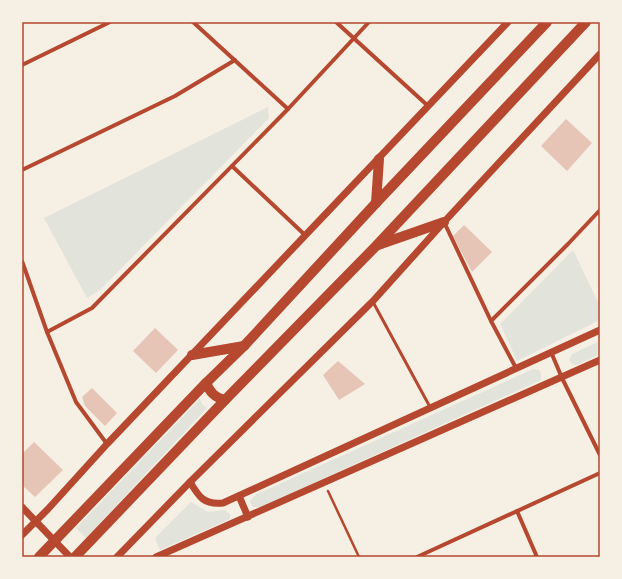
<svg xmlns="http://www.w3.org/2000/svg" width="622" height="579" viewBox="0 0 622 579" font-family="'Sofia Sans Condensed',sans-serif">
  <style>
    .green { fill: #e2e4dc }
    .building { fill: #e6c5b7 }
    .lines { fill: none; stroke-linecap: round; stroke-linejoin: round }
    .path { stroke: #b5482f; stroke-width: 2.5 }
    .service { stroke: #b5482f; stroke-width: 3 }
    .minor { stroke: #b5482f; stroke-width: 4 }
    .tertiary { stroke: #b5482f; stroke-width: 7 }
    .primary { stroke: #b5482f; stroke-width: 10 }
    .neatline { fill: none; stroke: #b5482f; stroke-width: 1.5 }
  </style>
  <rect width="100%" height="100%" fill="#f6efe4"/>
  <g class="green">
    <path d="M 268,107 L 269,118 L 100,290 L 87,298 L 44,218 Z"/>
    <path d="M 573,250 L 600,306 L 600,320 L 517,361 L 500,324 Z"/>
    <path d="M 600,341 L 600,354 L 577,365 L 572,364 L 569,360 L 572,354 Z"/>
    <path d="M 533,369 L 539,370 L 541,374 L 541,380 L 260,507 L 253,507 L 250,501 L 255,495 Z"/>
    <path d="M 200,399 L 202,404 L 207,408 L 86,538 L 76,528 Z"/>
    <path d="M 191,502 L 208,512 L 225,510 L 230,514 L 230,519 L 160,550 L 155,538 Z"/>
  </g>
  <g class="building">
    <path d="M 566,119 L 592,143 L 567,171 L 541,146 Z"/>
    <path d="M 464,225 L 492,252 L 472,272 L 453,236 Z"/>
    <path d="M 155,328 L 178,350 L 156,373 L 133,351 Z"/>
    <path d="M 338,361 L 365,384 L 339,400 L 323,375 Z"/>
    <path d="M 92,388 L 117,413 L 105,426 L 85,406 L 82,397 Z"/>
    <path d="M 34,442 L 63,470 L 35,497 L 22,485 L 22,454 Z"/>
  </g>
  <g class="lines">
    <path class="path" d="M 328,491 L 359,557"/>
    <path class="service" d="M 373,302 L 430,407"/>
    <g class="minor">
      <path d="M 193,22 L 288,109"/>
      <path d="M 336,22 L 427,105"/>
      <path d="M 22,65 L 110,22"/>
      <path d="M 232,166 L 306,236"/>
      <path d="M 22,170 L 175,96 L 235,60"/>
      <path d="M 444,222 L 491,321 L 516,368"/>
      <path d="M 22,261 L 47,332 L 76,402 L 107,444"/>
      <path d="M 491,321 L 568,244 L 600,210"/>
      <path d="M 47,332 L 92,308 L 288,109 L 369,22"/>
      <path d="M 551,352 L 562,378 L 600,455"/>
      <path d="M 517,511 L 537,557"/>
      <path d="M 417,557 L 600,473"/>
    </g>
    <g class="tertiary">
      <path d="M 190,482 C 199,497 204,505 223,503 L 600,330"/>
      <path d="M 239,496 L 248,517"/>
      <path d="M 22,507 L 70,557"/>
      <path d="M 22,535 L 48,509 L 107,444 L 508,22"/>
      <path d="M 117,557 L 190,482 L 373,301 L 444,222 L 600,54"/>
      <path d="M 156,557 L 600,360"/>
    </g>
    <g class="primary">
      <path d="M 376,203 L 379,159"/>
      <path d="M 378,245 L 444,222"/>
      <path d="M 192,355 L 244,346"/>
      <path d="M 206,383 C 210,392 214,397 225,400"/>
      <path d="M 39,557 L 206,383 L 244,346 L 376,203 L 547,22"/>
      <path d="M 75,557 L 225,400 L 376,246 L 586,22"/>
    </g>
  </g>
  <rect width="622" height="579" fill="none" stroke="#f6efe4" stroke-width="46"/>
  <rect x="23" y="23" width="576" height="533" class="neatline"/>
</svg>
